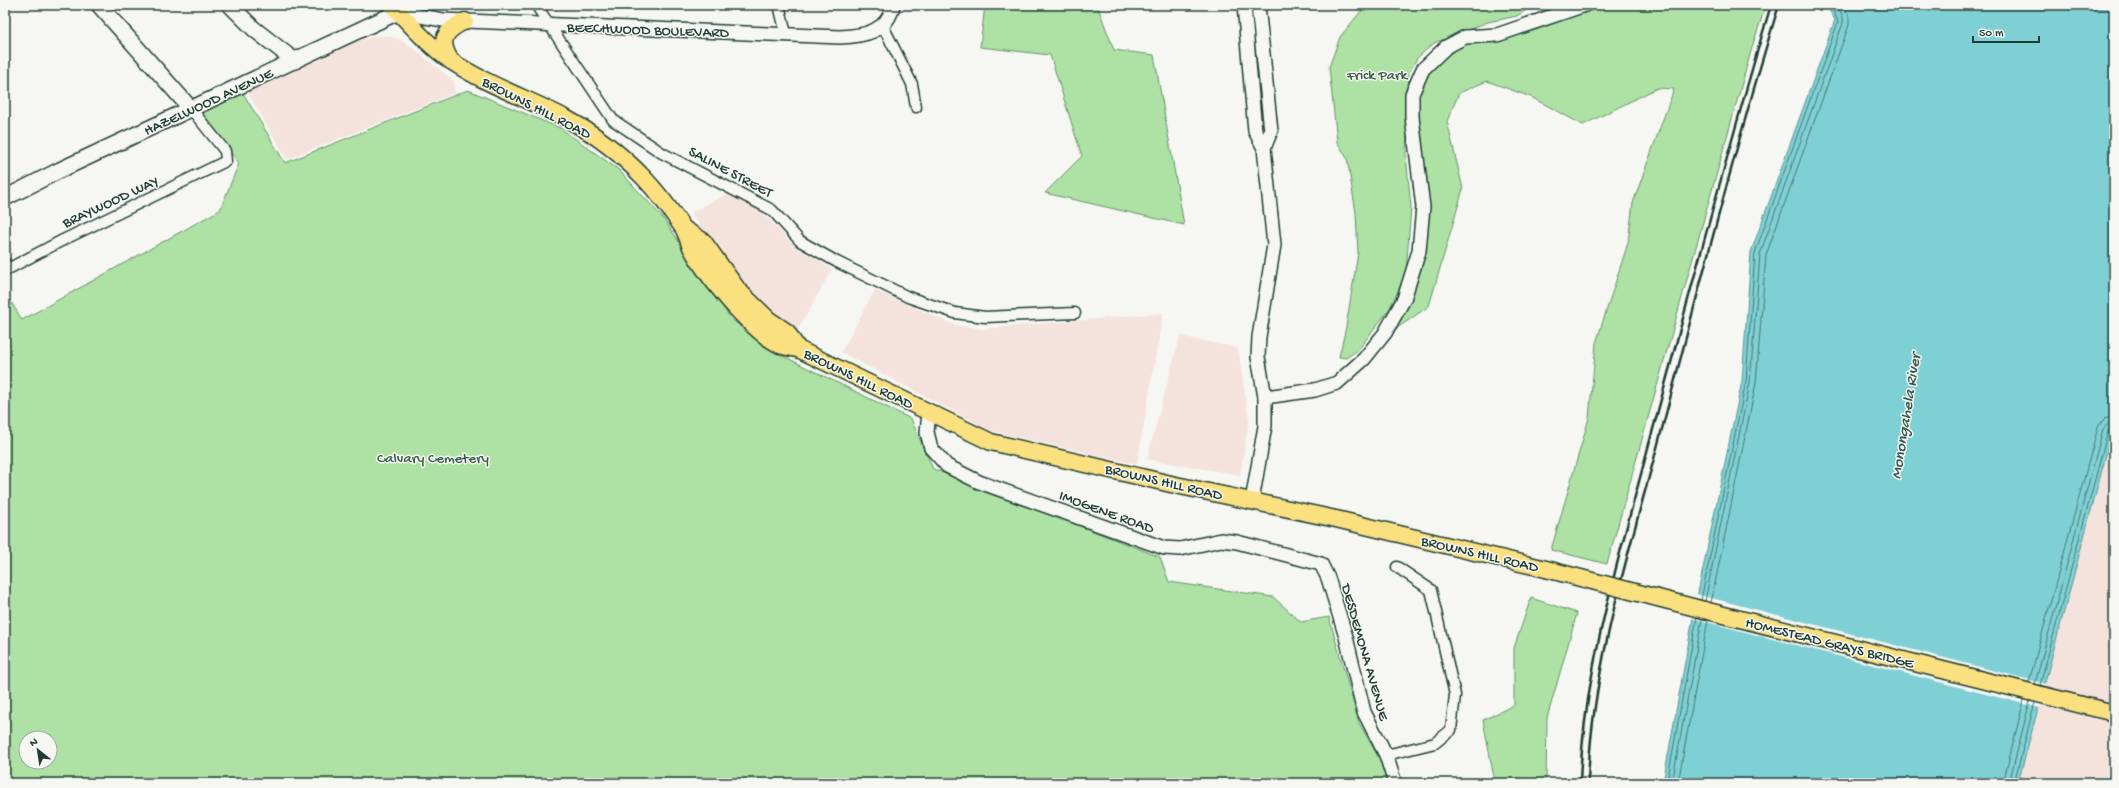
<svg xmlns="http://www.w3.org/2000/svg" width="2119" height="788" viewBox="0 0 2119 788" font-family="'Gochi Hand',sans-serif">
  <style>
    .built { fill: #f4e2dc }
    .green { fill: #ade2a4; stroke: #66906c; fill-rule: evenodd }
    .water { fill: #7fd0d5; stroke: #599595 }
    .pier { fill: #f6f6f2 }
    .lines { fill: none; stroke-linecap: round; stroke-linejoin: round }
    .shore { stroke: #457874; stroke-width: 1 }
    .minor-casing { stroke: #1f3d34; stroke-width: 13 }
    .tertiary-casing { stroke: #1f3d34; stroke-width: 16 }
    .secondary-casing { stroke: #1f3d34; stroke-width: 18 }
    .primary-casing { stroke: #1f3d34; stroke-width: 19 }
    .minor { stroke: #f6f6f2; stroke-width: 10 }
    .tertiary { stroke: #f6f6f2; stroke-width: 13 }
    .secondary { stroke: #f6f6f2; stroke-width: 15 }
    .primary { stroke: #fbe080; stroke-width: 16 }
    .rail { stroke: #1f3d34; stroke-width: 2.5 }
    .primary-bridge-casing { stroke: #1f3d34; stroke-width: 19; stroke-linecap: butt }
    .primary-bridge { stroke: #fbe080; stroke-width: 16 }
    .labels { text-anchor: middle; stroke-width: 3; stroke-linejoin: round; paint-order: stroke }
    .street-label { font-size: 15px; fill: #1f3d34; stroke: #f6f6f2 }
    .park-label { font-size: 15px; fill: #3b5e4a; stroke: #f6f6f2 }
    .water-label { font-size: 16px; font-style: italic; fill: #325a54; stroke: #f6f6f2 }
  </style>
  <rect width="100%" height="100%" fill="#f6f6f2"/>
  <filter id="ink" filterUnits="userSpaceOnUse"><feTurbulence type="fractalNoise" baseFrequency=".025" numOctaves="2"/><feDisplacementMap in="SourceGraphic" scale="8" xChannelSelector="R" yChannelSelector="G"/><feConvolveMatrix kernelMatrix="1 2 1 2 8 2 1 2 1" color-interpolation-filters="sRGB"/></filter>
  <g filter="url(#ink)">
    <g class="built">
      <path d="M 374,36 L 390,36 L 405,42 L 454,81 L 455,93 L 287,159 L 247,91 L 345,45 Z"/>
      <path d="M 728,193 L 756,207 L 796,247 L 832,269 L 795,335 L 759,307 L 691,213 Z"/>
      <path d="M 875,290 L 954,325 L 982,329 L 1163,313 L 1137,464 L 991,431 L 841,352 Z"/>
      <path d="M 1180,336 L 1238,348 L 1249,421 L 1240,475 L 1147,459 Z"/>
      <path d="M 2114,425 L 2114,783 L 2018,783 Z"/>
    </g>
    <g class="green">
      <path d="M 985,5 L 1097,5 L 1114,50 L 1154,55 L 1184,225 L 1045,193 L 1082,156 L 1050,55 L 980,47 Z"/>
      <path d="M 1366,5 L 1534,5 L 1517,16 L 1488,22 L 1434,43 L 1417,58 L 1409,73 L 1406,155 L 1411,207 L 1406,273 L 1390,308 L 1358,350 L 1346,358 L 1339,357 L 1346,327 L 1358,253 L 1356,213 L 1347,158 L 1337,142 L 1329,67 L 1340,37 Z"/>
      <path d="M 1604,5 L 1639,5 L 1642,9 L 1651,5 L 1766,5 L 1753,44 L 1607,564 L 1551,550 L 1589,418 L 1596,343 L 1628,243 L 1633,203 L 1674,89 L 1657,88 L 1583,125 L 1531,97 L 1487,81 L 1459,93 L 1447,121 L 1463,189 L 1429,306 L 1393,331 L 1414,289 L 1424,260 L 1427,225 L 1418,125 L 1418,93 L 1430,69 L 1440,58 L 1466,43 L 1514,34 Z"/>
      <path d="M 468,90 L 560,128 L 619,170 L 663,218 L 731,319 L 773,351 L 911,419 L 933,469 L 1160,557 L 1169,582 L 1273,597 L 1301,622 L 1329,617 L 1359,723 L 1381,761 L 1388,783 L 5,783 L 5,292 L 22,320 L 220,210 L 239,163 L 200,114 L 243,93 L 285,163 ZM 26,738 L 50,738 L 50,762 L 26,762 Z"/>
      <path d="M 1531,598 L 1577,613 L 1547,718 L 1546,783 L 1495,783 L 1483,720 L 1514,705 L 1514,648 Z"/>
    </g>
    <path class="water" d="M 1826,5 L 2114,5 L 2114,425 L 2018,783 L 1663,783 L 1695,607 L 1742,381 L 1751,252 L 1835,20 Z"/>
    <path class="pier" d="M 1696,594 L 2046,684 L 2040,708 L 1691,618 Z"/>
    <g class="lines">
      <g class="shore">
        <path d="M 1701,600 L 1746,381 L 1755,253 L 1838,22 L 1831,5"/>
        <path d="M 1705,601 L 1750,382 L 1760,254 L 1843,23 L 1843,17 L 1837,5"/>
        <path d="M 1711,603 L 1756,383 L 1766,255 L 1849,25 L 1849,16 L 1843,5"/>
        <path d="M 2029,682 L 2098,427 L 2104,419 L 2114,416"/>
        <path d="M 2035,684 L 2103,429 L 2108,424 L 2114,422"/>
        <path d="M 2040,685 L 2108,431 L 2114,427"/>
        <path d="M 1667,783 L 1697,617"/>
        <path d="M 1672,783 L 1702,619"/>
        <path d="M 1678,783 L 1708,620"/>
        <path d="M 2003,783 L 2024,700"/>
        <path d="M 2009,783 L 2030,701"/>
        <path d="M 2014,783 L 2035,702"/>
      </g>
      <g class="minor-casing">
        <g id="minor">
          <path d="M 536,5 L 613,120 L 662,153 L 772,210 L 800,241 L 837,262 L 908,297 L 955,313 L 985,317 L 1075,313"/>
          <path d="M 779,5 L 786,34"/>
          <path d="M 398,12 L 413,5"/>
          <path d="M 883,26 L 912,84 L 916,107"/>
          <path d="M 5,263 L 8,269 L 63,240 L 226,161 L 225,151 L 192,110"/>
          <path d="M 1386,755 L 1435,743 L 1451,730 L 1455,695 L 1431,590 L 1397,567"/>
        </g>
      </g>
      <g class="tertiary-casing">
        <g id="tertiary">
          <path d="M 1244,5 L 1255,131 L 1264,148 L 1274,245 L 1259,337 L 1258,357 L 1265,397 L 1265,426 L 1252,501"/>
          <path d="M 1258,5 L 1271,131 L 1264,148"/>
          <path d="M 398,12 L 443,20 L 840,37 C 864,36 888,32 893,5"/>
          <path d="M 1265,397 L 1315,390 L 1337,383 L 1364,359 L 1385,333 L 1404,299 L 1419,251 L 1423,207 L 1412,117 L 1412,94 L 1423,69 L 1446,47 L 1465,37 L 1497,35 L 1585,5"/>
          <path d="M 929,412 L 927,432 L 931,448 L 947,466 L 979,482 L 1164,548 L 1180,549 L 1221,540 L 1237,542 L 1321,564 L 1328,578 L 1346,637 L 1364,712 L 1386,755 L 1395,783"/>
        </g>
      </g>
      <g class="secondary-casing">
        <g id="secondary">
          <path d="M 99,5 L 192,110"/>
          <path d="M 230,5 L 254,29 L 295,61"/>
          <path d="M 5,198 L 60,170 L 398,12"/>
        </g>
      </g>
      <g class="primary-casing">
        <g id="primary">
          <path d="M 392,5 C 411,25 428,45 451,61 C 487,85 529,99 567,119 C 595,134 622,155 644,178 C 658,193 671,210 683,228 C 687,234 688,241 691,247 C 706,276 751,331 780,345 C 785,347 792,348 798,349 L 991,442 L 1171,484 L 1336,519 L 1546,569"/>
          <path d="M 451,61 C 438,40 444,31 465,21"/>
          <path d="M 684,229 L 703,241 L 738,290 L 769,320 L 787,332 L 798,349"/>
          <path d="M 1704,610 L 2114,713"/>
        </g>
      </g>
      <use href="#minor" class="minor"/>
      <use href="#tertiary" class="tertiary"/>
      <use href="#secondary" class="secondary"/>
      <use href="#primary" class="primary"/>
      <g class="rail">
        <path d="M 1580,783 C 1584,667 1620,555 1649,444 C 1689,297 1727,151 1771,5"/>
        <path d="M 1588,783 C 1592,667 1628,555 1658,444 C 1697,297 1734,150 1779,5"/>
      </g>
      <g class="primary-bridge-casing">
        <path id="primary-bridge" d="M 1546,569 L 1704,610"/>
      </g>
      <use href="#primary-bridge" class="primary-bridge"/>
    </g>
  </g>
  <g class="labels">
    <g class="street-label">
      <text transform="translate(648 29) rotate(2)" y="5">BEECHWOOD BOULEVARD</text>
      <text transform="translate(208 101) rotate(-25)" y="5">HAZELWOOD AVENUE</text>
      <text transform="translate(537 107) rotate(27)" y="5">BROWNS HILL ROAD</text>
      <text transform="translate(731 171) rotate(28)" y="5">SALINE STREET</text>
      <text transform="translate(110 201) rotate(-25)" y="5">BRAYWOOD WAY</text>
      <text transform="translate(859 378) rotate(26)" y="5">BROWNS HILL ROAD</text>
      <text transform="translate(1164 481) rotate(13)" y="5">BROWNS HILL ROAD</text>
      <text transform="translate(1107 511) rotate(20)" y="5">IMOGENE ROAD</text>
      <text transform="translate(1480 553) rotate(13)" y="5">BROWNS HILL ROAD</text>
      <text transform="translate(1830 642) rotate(14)" y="5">HOMESTEAD GRAYS BRIDGE</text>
      <text transform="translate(1366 652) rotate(74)" y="5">DESDEMONA AVENUE</text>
    </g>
    <g class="park-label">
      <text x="1377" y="79">Frick Park</text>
      <text x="433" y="462">Calvary Cemetery</text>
    </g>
    <g class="water-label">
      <text transform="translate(1904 416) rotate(-81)" y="6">Monongahela River</text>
    </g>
  </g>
  <rect width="2119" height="788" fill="none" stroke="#f6f6f2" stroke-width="20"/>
  <rect x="10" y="10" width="2099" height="768" fill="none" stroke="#1f3d34" stroke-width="1.5" filter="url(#ink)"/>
  <g transform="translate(38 750) rotate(330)"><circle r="19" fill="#f6f6f2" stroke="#a0aca6"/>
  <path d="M0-3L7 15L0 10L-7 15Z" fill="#1f3d34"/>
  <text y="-6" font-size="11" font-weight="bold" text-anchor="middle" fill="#1f3d34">N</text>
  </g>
  <path d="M1973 36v6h66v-6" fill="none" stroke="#1f3d34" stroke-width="2"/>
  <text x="1979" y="36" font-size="12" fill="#1f3d34" stroke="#f6f6f2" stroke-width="3" paint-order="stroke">50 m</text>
</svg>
